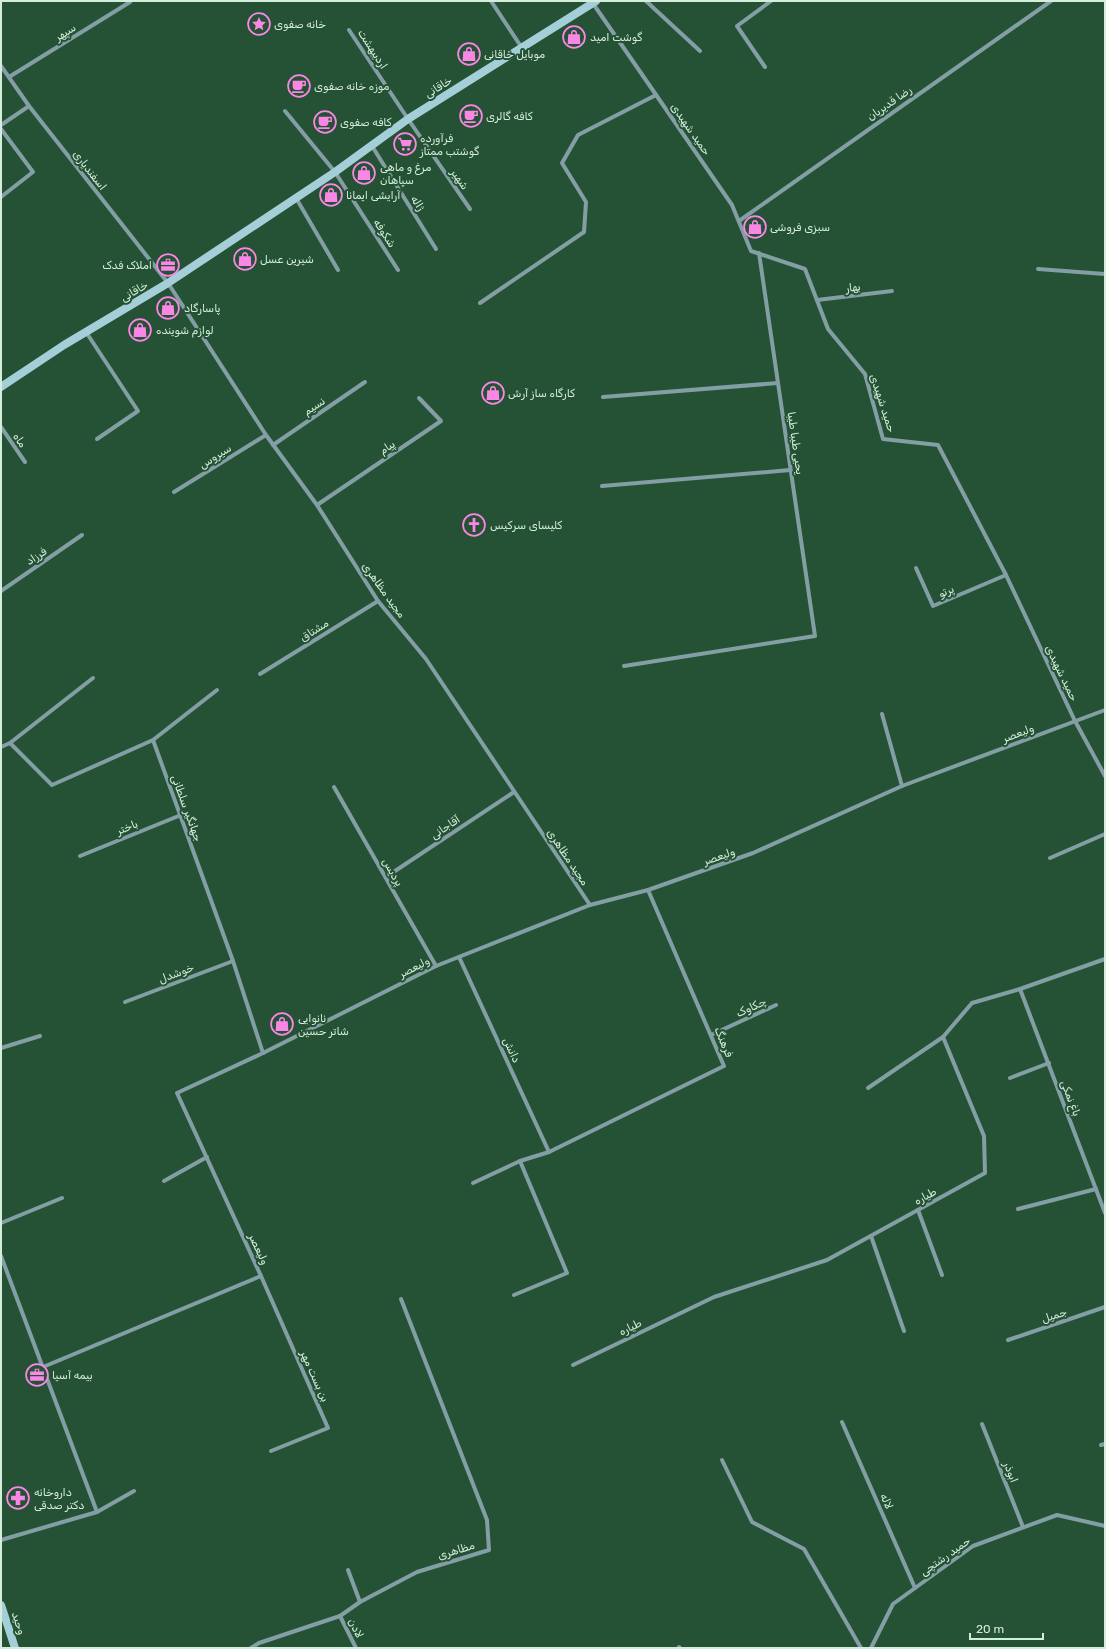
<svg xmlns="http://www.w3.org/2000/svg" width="1106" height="1649" viewBox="0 0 1106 1649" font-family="Rubik,'Noto Naskh Arabic',sans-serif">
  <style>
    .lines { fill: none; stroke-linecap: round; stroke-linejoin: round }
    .street { stroke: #849ea5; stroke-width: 4 }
    .secondary { stroke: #a4cfd9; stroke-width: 8 }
    .labels { text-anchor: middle; stroke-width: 4; stroke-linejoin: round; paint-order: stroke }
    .poi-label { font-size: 11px; fill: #d5eedc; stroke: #255235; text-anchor: start }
    .street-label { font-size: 11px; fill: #d5eedc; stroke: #255235 }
  </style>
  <rect width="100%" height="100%" fill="#255235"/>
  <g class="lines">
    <g class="street">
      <path d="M 491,1 L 522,48"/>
      <path d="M 646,1 L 700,51"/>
      <path d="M 592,2 L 732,205 L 751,251 L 805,269 L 828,329 L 865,374 L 883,439 L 938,445 L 1006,575 L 1075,721 L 1105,776"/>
      <path d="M 349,30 L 408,119 L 470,209"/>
      <path d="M 1,66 L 29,106 L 168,283 L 266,435 L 317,505 L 378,601 L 426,659 L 590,905"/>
      <path d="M 765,67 L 737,26 L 771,1"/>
      <path d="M 9,77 L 130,2"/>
      <path d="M 285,111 L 335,172 L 398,270"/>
      <path d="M 1,125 L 29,106"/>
      <path d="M 1,129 L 33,172 L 1,197"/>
      <path d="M 372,146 L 436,249"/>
      <path d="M 296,198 L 338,270"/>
      <path d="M 739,221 L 1051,1"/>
      <path d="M 1038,269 L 1105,274"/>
      <path d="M 817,300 L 892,291"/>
      <path d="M 480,303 L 584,232 L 586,202 L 562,163 L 578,135 L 656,95"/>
      <path d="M 86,332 L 138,411 L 97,439"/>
      <path d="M 603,397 L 778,383"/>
      <path d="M 1,427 L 25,462"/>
      <path d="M 273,445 L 365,382"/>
      <path d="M 602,486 L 790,470"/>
      <path d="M 174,492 L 266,435"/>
      <path d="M 317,505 L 441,421 L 419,398"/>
      <path d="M 916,568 L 933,606 L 1006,575"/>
      <path d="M 1,591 L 82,535"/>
      <path d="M 624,666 L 815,636 L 759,253"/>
      <path d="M 260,674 L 378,601"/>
      <path d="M 882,714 L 902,786"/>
      <path d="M 153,740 L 217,690"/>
      <path d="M 10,743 L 93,678"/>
      <path d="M 1,747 L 10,743 L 52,785 L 153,740 L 233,961 L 263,1053"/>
      <path d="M 334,787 L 436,966"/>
      <path d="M 80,856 L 181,815"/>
      <path d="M 1050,858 L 1105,834"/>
      <path d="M 386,877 L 514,792"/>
      <path d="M 459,957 L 549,1152"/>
      <path d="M 1020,989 L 1105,1213"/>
      <path d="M 125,1002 L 233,961"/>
      <path d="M 711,1035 L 776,1005"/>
      <path d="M 1,1048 L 40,1036"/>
      <path d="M 1010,1078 L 1049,1063"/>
      <path d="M 868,1088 L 943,1037"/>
      <path d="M 164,1181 L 207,1157"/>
      <path d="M 473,1183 L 520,1161 L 549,1152 L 724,1066 L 648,890"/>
      <path d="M 1018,1209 L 1096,1189"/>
      <path d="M 918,1210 L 942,1275"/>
      <path d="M 1,1223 L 62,1198"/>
      <path d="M 871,1236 L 904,1331"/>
      <path d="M 1,1256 L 97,1512"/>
      <path d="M 261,1276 L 328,1428 L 271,1451"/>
      <path d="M 514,1295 L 567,1273 L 520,1161"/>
      <path d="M 1008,1340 L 1105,1307"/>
      <path d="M 573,1365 L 714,1297 L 827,1260 L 985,1173 L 984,1136 L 943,1037 L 972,1003 L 1020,989 L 1105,959"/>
      <path d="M 43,1367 L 261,1276 L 177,1093 L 263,1053 L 436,966 L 590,905 L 648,890 L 753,853 L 902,786 L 1105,710"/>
      <path d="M 842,1422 L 915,1588"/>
      <path d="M 982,1424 L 1023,1527"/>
      <path d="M 1101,1445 L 1105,1444"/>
      <path d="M 722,1460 L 752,1522 L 804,1549 L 861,1648"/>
      <path d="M 1,1540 L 97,1512 L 134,1491"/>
      <path d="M 348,1570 L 360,1602"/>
      <path d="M 340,1616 L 356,1648"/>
      <path d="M 679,1647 L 680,1648"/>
      <path d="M 251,1648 L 259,1643 L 340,1616 L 360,1602 L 417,1572 L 489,1550 L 487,1520 L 401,1299"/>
      <path d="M 871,1648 L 893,1604 L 973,1546 L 1057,1515 L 1105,1526"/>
    </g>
    <g class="secondary">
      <path d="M 1,387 L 64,345 L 168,283 L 335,172 L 408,119 L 596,1"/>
      <path d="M 1,1605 L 15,1648"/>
    </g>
  </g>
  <defs>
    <g id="sight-ring" transform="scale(1.15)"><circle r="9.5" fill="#255235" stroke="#fa87e6" stroke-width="1.5"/><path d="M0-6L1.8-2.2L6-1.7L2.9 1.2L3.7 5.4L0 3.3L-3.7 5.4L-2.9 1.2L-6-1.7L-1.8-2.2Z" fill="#fa87e6"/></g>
    <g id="shop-ring" transform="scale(1.15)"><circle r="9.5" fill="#255235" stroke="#fa87e6" stroke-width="1.5"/><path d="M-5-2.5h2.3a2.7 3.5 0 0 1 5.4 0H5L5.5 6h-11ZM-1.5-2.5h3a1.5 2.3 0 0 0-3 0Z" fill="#fa87e6"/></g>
    <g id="cafe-ring" transform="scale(1.15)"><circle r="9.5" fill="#255235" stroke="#fa87e6" stroke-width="1.5"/><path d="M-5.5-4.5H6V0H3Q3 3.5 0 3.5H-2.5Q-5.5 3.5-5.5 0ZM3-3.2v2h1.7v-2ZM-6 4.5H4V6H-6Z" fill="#fa87e6"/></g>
    <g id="supermarket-ring" transform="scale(1.15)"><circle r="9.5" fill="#255235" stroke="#fa87e6" stroke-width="1.5"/><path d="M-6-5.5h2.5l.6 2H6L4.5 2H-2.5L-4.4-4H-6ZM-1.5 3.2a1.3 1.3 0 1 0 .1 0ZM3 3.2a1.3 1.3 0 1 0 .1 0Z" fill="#fa87e6"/></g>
    <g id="office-ring" transform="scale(1.15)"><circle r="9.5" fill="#255235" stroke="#fa87e6" stroke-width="1.5"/><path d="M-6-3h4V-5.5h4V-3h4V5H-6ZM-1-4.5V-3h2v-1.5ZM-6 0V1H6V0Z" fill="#fa87e6"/></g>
    <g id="church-ring" transform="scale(1.15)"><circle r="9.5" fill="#255235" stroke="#fa87e6" stroke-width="1.5"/><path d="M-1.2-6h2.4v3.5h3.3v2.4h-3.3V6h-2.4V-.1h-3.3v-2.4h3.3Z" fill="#fa87e6"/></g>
    <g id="pharmacy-ring" transform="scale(1.15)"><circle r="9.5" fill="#255235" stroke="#fa87e6" stroke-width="1.5"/><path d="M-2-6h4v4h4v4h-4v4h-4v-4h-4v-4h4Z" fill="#fa87e6"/></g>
  </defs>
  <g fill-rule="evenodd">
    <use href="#sight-ring" x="259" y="24"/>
    <use href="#shop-ring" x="574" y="37"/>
    <use href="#shop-ring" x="469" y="54"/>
    <use href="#cafe-ring" x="299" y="86"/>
    <use href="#cafe-ring" x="471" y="116"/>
    <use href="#cafe-ring" x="325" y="122"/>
    <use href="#supermarket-ring" x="405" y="144"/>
    <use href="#shop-ring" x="364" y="173"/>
    <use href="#shop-ring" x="331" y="195"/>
    <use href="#shop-ring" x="755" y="227"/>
    <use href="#shop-ring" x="245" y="259"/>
    <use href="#office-ring" x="168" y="265"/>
    <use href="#shop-ring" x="168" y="308"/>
    <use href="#shop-ring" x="140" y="330"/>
    <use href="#shop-ring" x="493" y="393"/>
    <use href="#church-ring" x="474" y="525"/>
    <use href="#shop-ring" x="282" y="1024"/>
    <use href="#office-ring" x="37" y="1375"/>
    <use href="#pharmacy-ring" x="18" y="1498"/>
  </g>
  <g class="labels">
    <g class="poi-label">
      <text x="274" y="28">خانه صفوی</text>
      <text x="590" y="41">گوشت امید</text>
      <text x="484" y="58">موبایل خاقانی</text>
      <text x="314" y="90">موزه خانه صفوی</text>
      <text x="486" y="120">کافه گالری</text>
      <text x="340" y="126">کافه صفوی</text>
      <text x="420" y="142">فرآورده<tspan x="420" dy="13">گوشتب ممتاز</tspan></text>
      <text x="380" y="171">مرغ و ماهی<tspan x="380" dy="13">سپاهان</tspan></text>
      <text x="346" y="199">آرایشی ایمانا</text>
      <text x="770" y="231">سبزی فروشی</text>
      <text x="260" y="263">شیرین عسل</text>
      <text x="152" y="269" text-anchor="end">املاک فدک</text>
      <text x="184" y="312">پاسارگاد</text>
      <text x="156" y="334">لوازم شوینده</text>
      <text x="508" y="397">کارگاه ساز آرش</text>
      <text x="490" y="529">کلیسای سرکیس</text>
      <text x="298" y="1022">نانوایی<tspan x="298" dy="13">شاتر حسین</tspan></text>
      <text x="52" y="1379">بیمه آسیا</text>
      <text x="34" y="1496">داروخانه<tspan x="34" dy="13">دکتر صدقی</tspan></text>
    </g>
    <g class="street-label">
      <text transform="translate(65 32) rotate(-32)" y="4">سپهر</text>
      <text transform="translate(373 49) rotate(57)" y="4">اردیبهشت</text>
      <text transform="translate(438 87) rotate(-32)" y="4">خاقانی</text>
      <text transform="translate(889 103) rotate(-35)" y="4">رضا قدیریان</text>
      <text transform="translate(691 129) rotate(55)" y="4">حمید شهیدی</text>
      <text transform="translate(90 170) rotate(52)" y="4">اسفندیاری</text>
      <text transform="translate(460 179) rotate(55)" y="4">شهیر</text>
      <text transform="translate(418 203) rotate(58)" y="4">ژاله</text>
      <text transform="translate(385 233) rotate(57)" y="4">شکوفه</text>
      <text transform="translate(853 287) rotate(-7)" y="4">بهار</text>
      <text transform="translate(134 291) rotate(-31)" y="4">خاقانی</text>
      <text transform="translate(883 403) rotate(72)" y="4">حمید شهیدی</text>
      <text transform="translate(314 406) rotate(-34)" y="4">نسیم</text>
      <text transform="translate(20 440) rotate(56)" y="4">ماه</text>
      <text transform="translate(796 443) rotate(82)" y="4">یحیی طیبا طیبا</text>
      <text transform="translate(387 447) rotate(-34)" y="4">پیام</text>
      <text transform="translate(215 456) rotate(-32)" y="4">سیروس</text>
      <text transform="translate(36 556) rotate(-34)" y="4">فرزاد</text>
      <text transform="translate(384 590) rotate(54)" y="4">مجید مظاهری</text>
      <text transform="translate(946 591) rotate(-23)" y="4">پرتو</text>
      <text transform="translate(314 630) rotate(-32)" y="4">مشتاق</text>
      <text transform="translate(1062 673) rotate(64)" y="4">حمید شهیدی</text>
      <text transform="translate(1018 733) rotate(-21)" y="4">ولیعصر</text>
      <text transform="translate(187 808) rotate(70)" y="4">جهانگیر سلطانی</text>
      <text transform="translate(127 827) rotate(-22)" y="4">باختر</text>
      <text transform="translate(445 827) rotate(-34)" y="4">آقاجانی</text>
      <text transform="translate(719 856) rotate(-19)" y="4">ولیعصر</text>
      <text transform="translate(568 857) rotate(56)" y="4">مجید مظاهری</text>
      <text transform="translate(393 872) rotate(60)" y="4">پردیس</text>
      <text transform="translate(414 967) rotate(-27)" y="4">ولیعصر</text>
      <text transform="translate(176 973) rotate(-21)" y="4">خوشدل</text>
      <text transform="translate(751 1007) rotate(-25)" y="4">چکاوک</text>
      <text transform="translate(724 1042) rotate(67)" y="4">فرهنگ</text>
      <text transform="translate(512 1050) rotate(65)" y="4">دانش</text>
      <text transform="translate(1071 1098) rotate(69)" y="4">باغ نمکی</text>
      <text transform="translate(925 1196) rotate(-29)" y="4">طیاره</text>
      <text transform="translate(259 1249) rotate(65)" y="4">ولیعصر</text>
      <text transform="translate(1054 1315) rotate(-18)" y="4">جمیل</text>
      <text transform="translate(630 1327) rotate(-26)" y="4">طیاره</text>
      <text transform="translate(315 1376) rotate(66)" y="4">بن بست مهر</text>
      <text transform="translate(1011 1472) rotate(68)" y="4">ابوذر</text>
      <text transform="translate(887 1501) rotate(66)" y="4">لاله</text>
      <text transform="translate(456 1550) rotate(-17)" y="4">مظاهری</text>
      <text transform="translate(945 1556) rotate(-35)" y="4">حمید رشتچی</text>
      <text transform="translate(19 1623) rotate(72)" y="4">وحید</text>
      <text transform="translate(356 1628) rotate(63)" y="4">لادن</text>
    </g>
  </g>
  <rect width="1106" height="1649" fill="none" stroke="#d5eedc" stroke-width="4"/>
  <path d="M970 1633v6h73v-6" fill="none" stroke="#d5eedc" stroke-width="2"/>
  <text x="976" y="1633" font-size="12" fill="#d5eedc" stroke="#255235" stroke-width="3" paint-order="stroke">20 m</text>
</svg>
